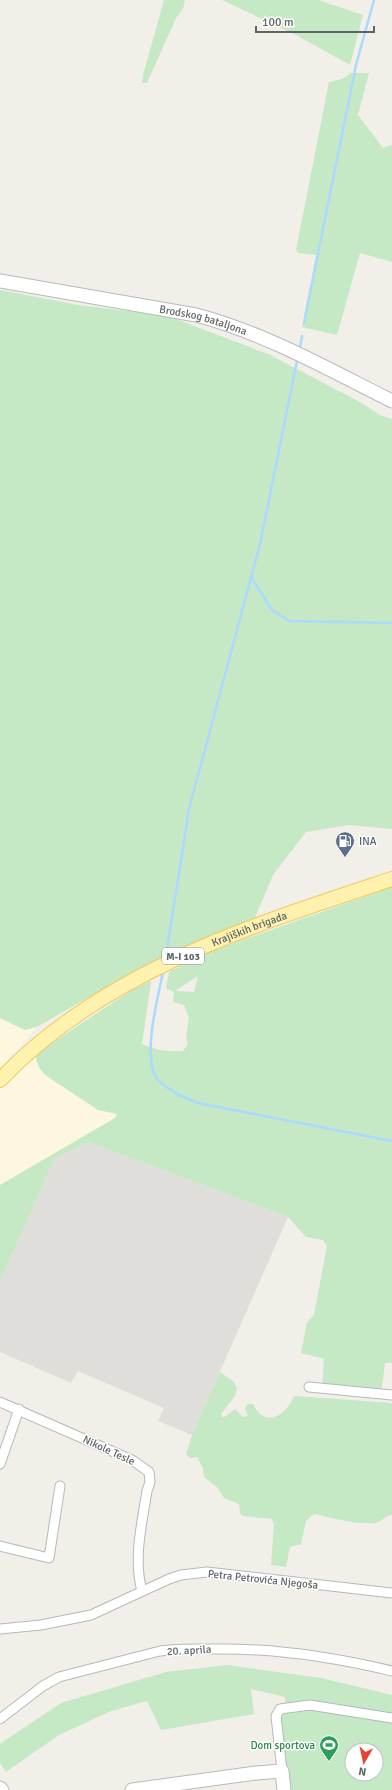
<svg xmlns="http://www.w3.org/2000/svg" width="392" height="1790" viewBox="0 0 392 1790" font-family="Signika,sans-serif">
  <style>
    .commercial { fill: #fef7e0 }
    .industrial { fill: #e0deda }
    .green { fill: #c5e8c5; fill-rule: evenodd }
    .lines { fill: none; stroke-linecap: round; stroke-linejoin: round }
    .stream { stroke: #aadaff; stroke-width: 2.5 }
    .street-casing { stroke: #b5b8bc; stroke-width: 11 }
    .secondary-casing { stroke: #b6babf; stroke-width: 15 }
    .primary-casing { stroke: #f2c960; stroke-width: 16 }
    .street { stroke: #fff; stroke-width: 9 }
    .secondary { stroke: #fff; stroke-width: 13 }
    .primary { stroke: #fff2af; stroke-width: 14 }
    .labels { text-anchor: middle; stroke-width: 3; stroke-linejoin: round; paint-order: stroke }
    .shield { fill: #fff; stroke: #8f9295; stroke-width: 1 }
    .shield-label { font-size: 10px; font-weight: bold; fill: #5f6368 }
    .street-label { font-size: 11px; fill: #5f6368; stroke: #fff }
    .service-label { font-size: 11px; fill: #4e5e75; stroke: #fff; text-anchor: start }
    .leisure-label { font-size: 11px; fill: #27864d; stroke: #fff; text-anchor: end }
  </style>
  <rect width="100%" height="100%" fill="#f1efe8"/>
  <g class="commercial">
    <path d="M 0,1018 L 25,1030 L 37,1027 L 0,1069 Z"/>
    <path d="M 37,1053 L 98,1110 L 117,1114 L 115,1118 L 0,1185 L 0,1090 Z"/>
  </g>
  <path class="industrial" d="M 89,1142 L 288,1217 L 192,1435 L 158,1421 L 164,1408 L 78,1371 L 71,1383 L 0,1352 L 0,1282 L 54,1157 Z"/>
  <g class="green">
    <path d="M 164,0 L 185,0 L 183,9 L 176,18 L 147,83 L 142,83 L 143,75 Z"/>
    <path d="M 222,0 L 318,0 L 363,15 L 350,65 L 298,36 Z"/>
    <path d="M 351,73 L 369,73 L 358,115 L 383,148 L 392,145 L 392,262 L 360,253 L 337,335 L 302,327 L 316,255 L 298,253 L 296,250 L 329,82 L 342,79 Z"/>
    <path d="M 0,290 L 78,305 L 168,316 L 268,354 L 360,402 L 380,415 L 392,419 L 392,829 L 349,825 L 306,832 L 273,875 L 253,922 L 169,956 L 80,1002 L 37,1027 L 25,1030 L 0,1018 Z"/>
    <path d="M 392,887 L 392,1363 L 385,1363 L 381,1396 L 322,1391 L 324,1359 L 301,1353 L 307,1322 L 314,1315 L 327,1246 L 323,1240 L 306,1237 L 288,1217 L 89,1142 L 54,1158 L 0,1282 L 0,1185 L 115,1118 L 117,1114 L 98,1110 L 45,1075 C 40,1069 34,1062 37,1053 L 132,990 L 151,981 L 142,1044 C 157,1050 167,1052 183,1051 L 188,1044 L 186,1037 L 189,1018 L 184,1005 L 173,1002 L 174,992 L 166,988 L 169,972 L 209,952 ZM 198,976 L 194,992 L 175,991 Z"/>
    <path d="M 220,1372 L 234,1382 L 237,1389 L 235,1396 L 221,1414 L 223,1418 L 235,1409 L 243,1417 L 248,1416 L 245,1408 L 248,1404 L 253,1404 C 265,1429 286,1416 294,1396 L 392,1403 L 392,1515 C 385,1515 382,1522 376,1523 C 355,1525 334,1518 314,1514 L 306,1521 L 301,1544 L 290,1547 L 286,1567 L 271,1565 L 274,1524 L 272,1519 L 243,1516 L 240,1513 L 239,1504 L 224,1498 L 218,1488 L 204,1477 L 203,1468 L 197,1457 L 190,1458 L 186,1454 L 192,1435 Z"/>
    <path d="M 227,1665 L 321,1678 L 392,1695 L 392,1790 L 288,1790 L 281,1718 L 285,1710 L 285,1697 L 251,1689 L 254,1714 L 161,1730 L 147,1701 L 111,1711 L 59,1735 L 6,1772 L 0,1763 L 0,1744 L 61,1703 L 166,1672 ZM 352,1750 L 376,1750 L 376,1774 L 352,1774 Z"/>
  </g>
  <g class="lines">
    <g class="stream">
      <path d="M 304,323 L 356,65 L 374,0"/>
      <path d="M 300,348 L 302,336"/>
      <path d="M 251,577 L 272,610 L 290,621 L 392,623"/>
      <path d="M 166,956 L 189,809 L 260,544 L 297,361"/>
      <path d="M 163,972 C 158,997 141,1060 158,1080 C 169,1091 184,1098 198,1103 L 392,1141"/>
    </g>
    <g class="street-casing">
      <g id="street">
        <path d="M 309,1387 L 392,1395"/>
        <path d="M 0,1402 L 132,1460 L 149,1472 L 150,1482 L 147,1491 C 142,1523 133,1559 142,1591"/>
        <path d="M 0,1464 L 19,1409"/>
        <path d="M 0,1546 L 49,1558 L 60,1486"/>
        <path d="M 0,1629 L 41,1625 L 91,1615 L 169,1579 L 181,1575 L 207,1572 L 392,1593"/>
        <path d="M 0,1719 L 43,1686 L 59,1677 L 160,1651 C 178,1648 196,1649 214,1649 C 275,1648 333,1657 392,1671"/>
        <path d="M 282,1771 L 276,1716 L 280,1709 L 310,1705 L 392,1718"/>
      </g>
    </g>
    <g class="secondary-casing">
      <g id="secondary">
        <path id="s1" d="M 0,281 L 196,315 C 265,333 328,369 392,401"/>
        <path d="M 0,1788 L 2,1790"/>
        <path d="M 132,1790 L 256,1773 L 282,1771 L 284,1790"/>
      </g>
    </g>
    <g class="primary-casing">
      <g id="primary">
        <path id="s2" d="M 0,1080 C 103,971 253,925 392,879"/>
      </g>
    </g>
    <use href="#street" class="street"/>
    <use href="#secondary" class="secondary"/>
    <use href="#primary" class="primary"/>
  </g>
  <defs>
    <g id="fuel-pin" transform="scale(1)"><path d="M0 17L-7.5 6A9.5 9.5 0 1 1 7.5 6Z" fill="#5c6f8a" stroke="#fff"/><path d="M-5.5-6h7V0h2V4h1.3V-2.5L3-4.5l.8-.8L6-3V5H2.5V1h-1V6h-7ZM-4.2-4.7v3.2H.2V-4.7Z" fill="#fff"/></g>
    <g id="stadium-pin" transform="scale(1)"><path d="M0 17L-7.5 6A9.5 9.5 0 1 1 7.5 6Z" fill="#2e9e5b" stroke="#fff"/><path d="M0-5a6.5 5 0 1 0 0 10a6.5 5 0 1 0 0-10ZM-3.5-1.8h7v3.6h-7Z" fill="#fff"/></g>
  </defs>
  <g fill-rule="evenodd">
    <use href="#fuel-pin" x="345" y="841"/>
    <use href="#stadium-pin" x="329" y="1745"/>
  </g>
  <g class="labels">
    <rect class="shield" x="162" y="948" width="42" height="16" rx="3"/>
    <g class="shield-label">
      <text x="183" y="960">M-I 103</text>
    </g>
    <g class="street-label">
      <text dy="4" stroke="none"><textPath href="#s1" startOffset="207">Brodskog bataljona</textPath></text>
      <text dy="4" stroke="none"><textPath href="#s2" startOffset="294">Krajiških brigada</textPath></text>
      <text transform="translate(109 1450) rotate(25)" y="4">Nikole Tesle</text>
      <text transform="translate(263 1579) rotate(6)" y="4">Petra Petrovića Njegoša</text>
      <text transform="translate(189 1650) rotate(-3)" y="4">20. aprila</text>
    </g>
    <g class="service-label">
      <text x="359" y="845">INA</text>
    </g>
    <g class="leisure-label">
      <text x="315" y="1749">Dom sportova</text>
    </g>
  </g>
  <g transform="translate(364 1762) rotate(189)"><circle r="19" fill="#ffffff" stroke="#bfc1c3"/>
  <path d="M0-3L7 15L0 10L-7 15Z" fill="#ea4335"/>
  <text y="-6" font-size="11" font-weight="bold" text-anchor="middle" fill="#5f6368">N</text>
  </g>
  <path d="M256 26v6h118v-6" fill="none" stroke="#5f6368" stroke-width="2"/>
  <text x="262" y="26" font-size="12" fill="#5f6368" stroke="#ffffff" stroke-width="3" paint-order="stroke">100 m</text>
</svg>
